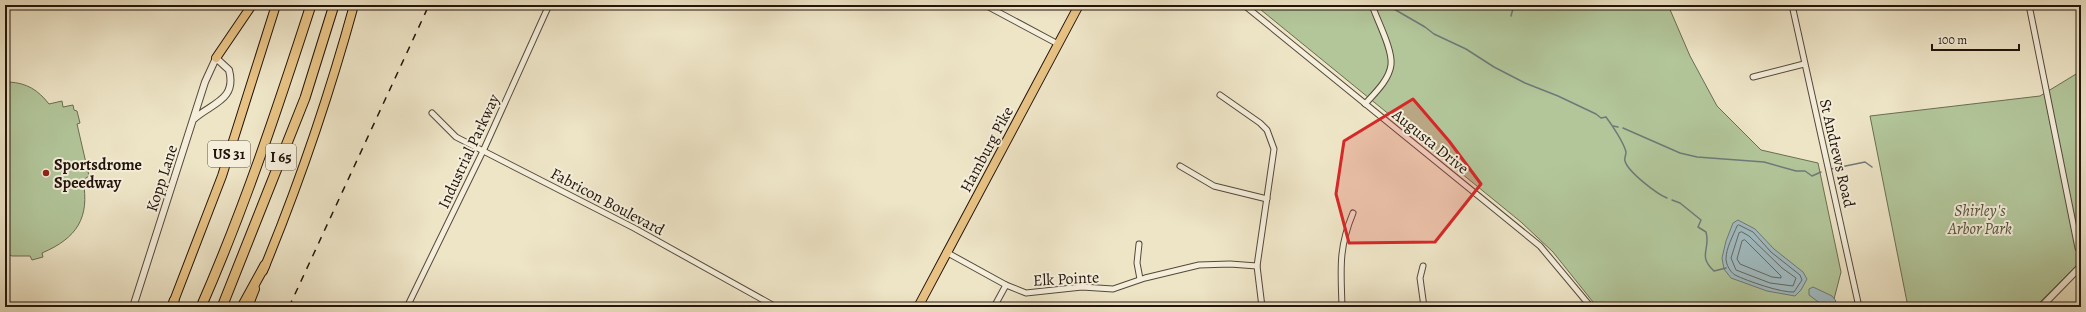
<svg xmlns="http://www.w3.org/2000/svg" width="2086" height="312" viewBox="0 0 2086 312" font-family="Alegreya,serif">
  <style>
    .green { fill: #b2c69a; stroke: #6a6d52 }
    .water { fill: #a1bcc2; stroke: #6e7979 }
    .lines { fill: none; stroke-linecap: round; stroke-linejoin: round }
    .shore { stroke: #626866; stroke-width: 1 }
    .stream { stroke: #6e7979; stroke-width: 1.5 }
    .minor-casing { stroke: #55483a; stroke-width: 7 }
    .tertiary-casing { stroke: #55483a; stroke-width: 8 }
    .primary-casing { stroke: #22140b; stroke-width: 10 }
    .motorway-casing { stroke: #22140b; stroke-width: 11 }
    .minor { stroke: #f4eedb; stroke-width: 5 }
    .tertiary { stroke: #f4eedb; stroke-width: 6 }
    .primary { stroke: #e7c284; stroke-width: 8 }
    .motorway { stroke: #e7c284; stroke-width: 9 }
    .rail { stroke: #22140b; stroke-width: 1.5; stroke-dasharray: 7 7; stroke-linecap: butt }
    .marked { fill: #d62828; fill-opacity: 0.2; stroke: #d62828; stroke-width: 3; stroke-linejoin: round }
    .poi-dot { fill: #8f2418; stroke: #f4eedb; stroke-width: 1.5 }
    .labels { text-anchor: middle; stroke-width: 4; stroke-linejoin: round; paint-order: stroke }
    .shield { fill: #f4eedb; stroke: #615549; stroke-width: 1 }
    .shield-label { font-size: 15px; font-weight: bold; fill: #22140b }
    .street-label { font-size: 16px; fill: #22140b; stroke: #f4eedb }
    .poi-label { font-size: 16px; font-weight: bold; fill: #22140b; stroke: #f4eedb; text-anchor: start }
    .park-label { font-size: 16px; font-style: italic; fill: #54523d; stroke: #f4eedb }
  </style>
  <rect width="100%" height="100%" fill="#eee5c7"/>
  <filter id="stains"><feTurbulence type="fractalNoise" baseFrequency=".005" numOctaves="4"/><feColorMatrix values="0 0 0 0 .2 0 0 0 0 .09 0 0 0 0 .02 0 0 0 .5 -.17"/></filter>
  <radialGradient id="worn" r=".72"><stop offset=".6" stop-color="#630" stop-opacity="0"/><stop offset="1" stop-color="#630" stop-opacity=".3"/></radialGradient>
  <g class="green">
    <path d="M 1255,5 L 1668,5 L 1690,56 L 1717,106 L 1761,150 L 1818,163 L 1841,272 L 1832,307 L 1597,307 L 1553,252 L 1521,222 Z"/>
    <path d="M 2081,71 L 2081,261 L 2035,307 L 1908,307 L 1870,116 L 2040,96 Z"/>
    <path d="M 9,82 C 27,83 38,90 49,104 L 62,101 L 63,107 L 73,105 L 74,110 L 77,111 L 80,123 L 77,124 L 89,176 L 83,180 C 90,218 77,238 42,253 L 43,257 L 32,260 L 30,256 L 12,256 L 5,253 L 5,83 Z"/>
  </g>
  <g class="water">
    <path d="M 1738,220 L 1755,229 L 1774,249 L 1803,272 L 1807,279 L 1801,290 L 1795,296 L 1767,291 L 1731,278 L 1724,269 L 1722,258 L 1726,241 L 1733,223 Z"/>
    <path d="M 1813,287 L 1832,296 L 1836,301 L 1830,307 L 1821,304 L 1809,295 L 1809,289 Z"/>
  </g>
  <g class="lines">
    <g class="shore">
      <path d="M 1739,225 L 1753,232 L 1771,252 L 1800,275 L 1802,280 L 1794,292 C 1782,293 1747,281 1735,275 C 1730,272 1726,264 1726,259 C 1726,248 1733,236 1737,226 Z"/>
      <path d="M 1742,232 L 1749,236 L 1782,268 L 1796,278 L 1793,286 L 1770,283 L 1736,270 L 1731,258 L 1739,233 Z"/>
      <path d="M 1745,240 L 1781,276 L 1781,278 L 1772,277 L 1740,264 L 1737,259 L 1742,241 Z"/>
    </g>
    <g class="stream">
      <path d="M 1387,5 L 1425,27 L 1434,34 L 1466,49 L 1494,67 L 1525,83 L 1558,96 L 1596,114 L 1601,118 L 1606,117 C 1612,125 1624,143 1626,152 C 1626,155 1624,159 1625,161 C 1628,172 1657,194 1667,198"/>
      <path d="M 1511,16 L 1514,5"/>
      <path d="M 1613,126 L 1618,127"/>
      <path d="M 1623,128 L 1680,153 L 1697,157 L 1764,162 L 1796,171 L 1805,171 L 1812,176 L 1821,172"/>
      <path d="M 1831,169 L 1865,162 L 1872,167"/>
      <path d="M 1672,200 L 1680,203 L 1701,220 L 1698,227 L 1706,232 C 1711,250 1697,255 1714,271 L 1726,268"/>
    </g>
    <g class="minor-casing">
      <g id="minor">
        <path d="M 985,5 L 1058,44"/>
        <path d="M 1244,5 L 1540,246 L 1591,307"/>
        <path d="M 1792,5 L 1859,307"/>
        <path d="M 2029,5 L 2078,248 L 2081,252"/>
        <path d="M 1753,77 L 1804,64"/>
        <path d="M 1220,95 L 1260,123 L 1267,130 L 1274,149 L 1257,266 L 1262,307"/>
        <path d="M 1365,104 C 1375,93 1389,80 1391,65 C 1393,50 1377,20 1372,5"/>
        <path d="M 432,113 L 456,137 L 634,228 L 776,307"/>
        <path d="M 1180,166 L 1214,186 L 1267,199"/>
        <path d="M 1139,244 L 1137,263 L 1140,279"/>
        <path d="M 946,252 L 1006,285 L 1026,293 L 1082,287 L 1113,289 L 1145,278 L 1199,265 L 1230,264 L 1257,266"/>
        <path d="M 1423,266 L 1420,278 L 1424,307"/>
        <path d="M 407,307 L 484,149 L 549,5"/>
        <path d="M 994,307 L 1006,285"/>
        <path d="M 1342,307 C 1341,270 1338,249 1353,213"/>
      </g>
    </g>
    <g class="tertiary-casing">
      <g id="tertiary">
        <path d="M 133,307 L 205,82 L 216,58 L 229,70 C 237,100 212,103 194,119"/>
        <path d="M 2041,307 L 2081,266"/>
      </g>
    </g>
    <g class="primary-casing">
      <g id="primary">
        <path d="M 216,58 L 252,5"/>
        <path d="M 263,271 C 299,184 329,96 354,5"/>
        <path d="M 172,306 L 222,176 L 276,5"/>
        <path d="M 248,307 L 255,289"/>
        <path d="M 918,307 L 1079,5"/>
      </g>
    </g>
    <g class="motorway-casing">
      <g id="motorway">
        <path d="M 173,307 L 174,301"/>
        <path d="M 201,307 C 244,209 278,107 311,5"/>
        <path d="M 222,307 L 305,98 L 334,5"/>
        <path d="M 242,307 L 265,265"/>
      </g>
    </g>
    <use href="#minor" class="minor"/>
    <use href="#tertiary" class="tertiary"/>
    <use href="#primary" class="primary"/>
    <use href="#motorway" class="motorway"/>
    <path class="rail" d="M 289,307 L 429,5"/>
  </g>
  <path class="marked" d="M 1413,99 L 1449,141 L 1481,184 L 1435,242 L 1349,243 L 1336,194 L 1344,141 Z"/>
  <circle class="poi-dot" cx="46" cy="173" r="4"/>
  <g class="labels">
    <g class="shield">
      <rect x="208" y="141" width="42" height="26" rx="3"/>
      <rect x="266" y="144" width="30" height="26" rx="3"/>
    </g>
    <g class="shield-label">
      <text x="229" y="159">US 31</text>
      <text x="281" y="162">I 65</text>
    </g>
    <g class="street-label">
      <text transform="translate(1431 141) rotate(39)" y="6">Augusta Drive</text>
      <text transform="translate(986 149) rotate(-62)" y="6">Hamburg Pike</text>
      <text transform="translate(468 151) rotate(-65)" y="6">Industrial Parkway</text>
      <text transform="translate(1838 153) rotate(77)" y="6">St Andrews Road</text>
      <text transform="translate(161 178) rotate(-72)" y="6">Kopp Lane</text>
      <text transform="translate(608 201) rotate(28)" y="6">Fabricon Boulevard</text>
      <text transform="translate(1066 278) rotate(-3)" y="6">Elk Pointe</text>
    </g>
    <g class="poi-label">
      <text x="54" y="170">Sportsdrome<tspan x="54" dy="18">Speedway</tspan></text>
    </g>
    <g class="park-label">
      <text x="1980" y="216">Shirley's<tspan x="1980" dy="18">Arbor Park</tspan></text>
    </g>
  </g>
  <rect width="2086" height="312" fill="none" stroke="#eee5c7" stroke-width="20"/>
  <rect x="6" y="6" width="2074" height="300" fill="none" stroke="#22140b" stroke-width="2"/>
  <rect x="10" y="10" width="2066" height="292" fill="none" stroke="#22140b"/>
  <path d="M1932 44v6h87v-6" fill="none" stroke="#22140b" stroke-width="2"/>
  <text x="1938" y="44" font-size="12" fill="#22140b" stroke="#f4eedb" stroke-width="3" paint-order="stroke">100 m</text>
  <rect width="100%" height="100%" filter="url(#stains)"/>
  <rect width="100%" height="100%" fill="url(#worn)"/>
</svg>
